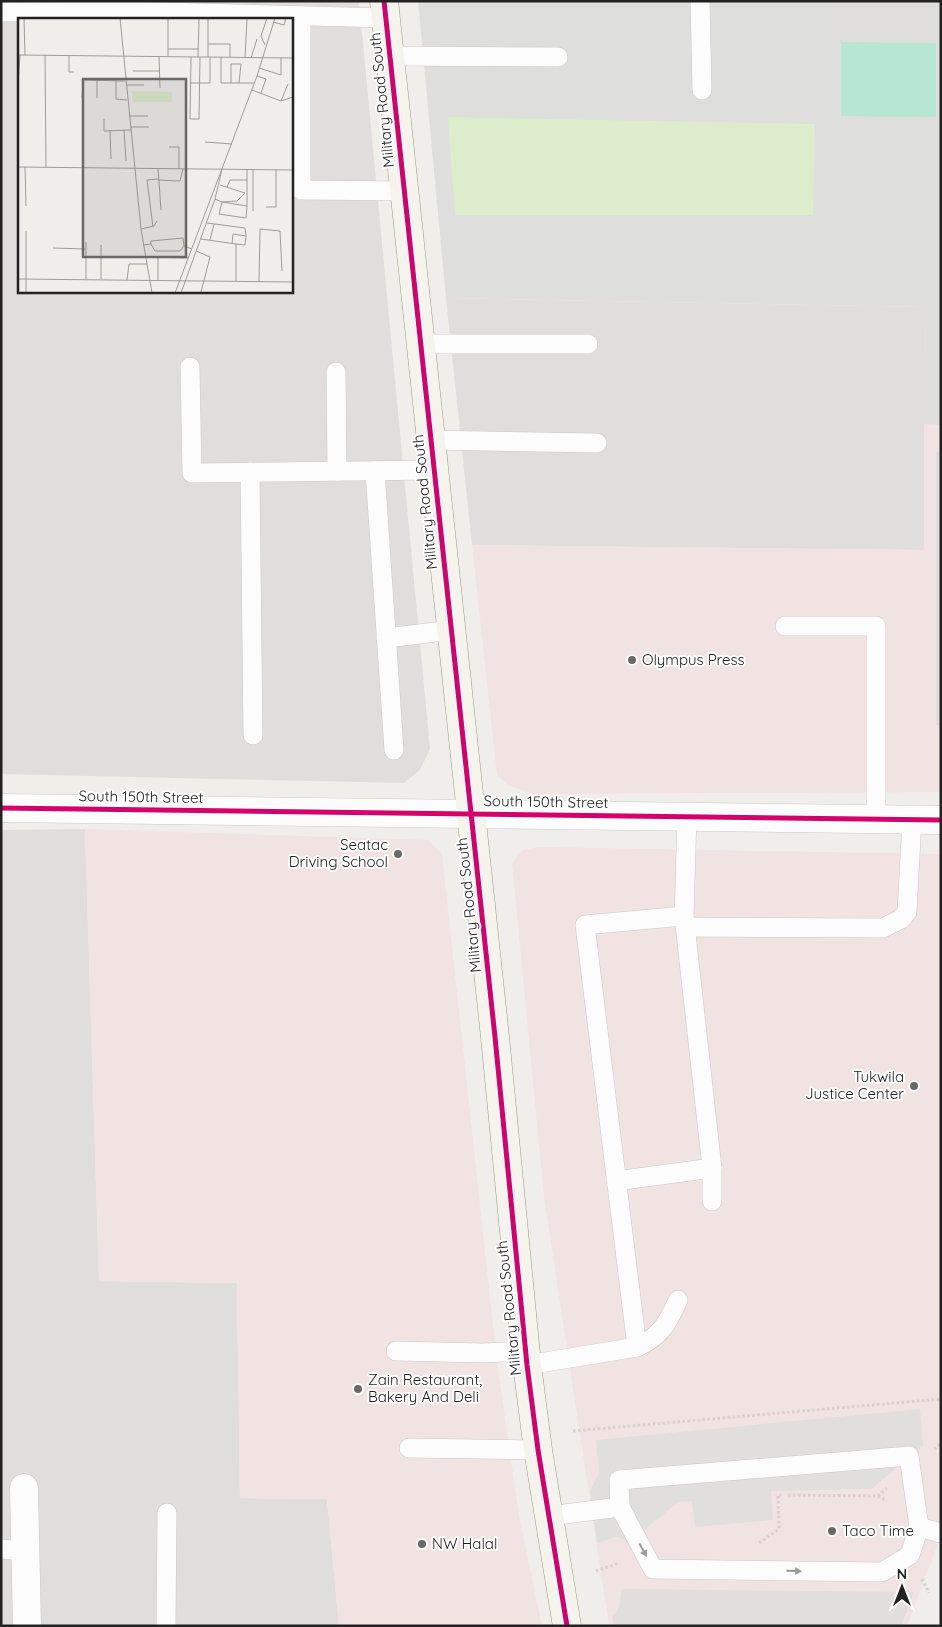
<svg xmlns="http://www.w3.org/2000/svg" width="942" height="1627" viewBox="0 0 942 1627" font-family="Quicksand,sans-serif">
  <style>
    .residential { fill: #dfdedc; fill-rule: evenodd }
    .commercial { fill: #f1e3e1 }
    .religious { fill: #dededc }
    .garden { fill: #ddeccb }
    .pitch { fill: #b7e6d2 }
    .parking { fill: #e0dfde }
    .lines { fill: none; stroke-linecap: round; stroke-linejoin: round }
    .lane-casing { stroke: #c9c8c7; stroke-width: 20 }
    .street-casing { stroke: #c9c8c7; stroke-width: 29 }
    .secondary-casing { stroke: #999a82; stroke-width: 29 }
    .path { stroke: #dccecd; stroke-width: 3; stroke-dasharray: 2.5 2.5; stroke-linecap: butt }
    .lane { stroke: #fdfcfc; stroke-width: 19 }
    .street { stroke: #fdfcfc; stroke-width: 28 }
    .secondary { stroke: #f4f4ed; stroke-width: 28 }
    .cycleway-casing { stroke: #fff; stroke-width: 8 }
    .cycleway { stroke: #d6006c; stroke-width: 5 }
    .oneway { fill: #9a9a9a }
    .poi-dot { fill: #6a6968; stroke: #fff; stroke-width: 2 }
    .labels { text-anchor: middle; stroke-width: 4; stroke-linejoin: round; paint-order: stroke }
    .street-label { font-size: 15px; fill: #222; stroke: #fff }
    .poi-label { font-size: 15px; fill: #222; stroke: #fff; text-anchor: start }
    .inset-road { fill: none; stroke: #9e9c9b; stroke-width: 1 }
    .view { fill: #6a6968; fill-opacity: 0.15; stroke: #6a6968; stroke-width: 2.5 }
    .inset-edge { fill: none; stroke: #222; stroke-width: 2.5 }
  </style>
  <rect width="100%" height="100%" fill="#f0eeeb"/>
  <g class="residential">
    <path d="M 1,1 L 359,1 L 430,749 L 420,770 L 404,783 L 1,774 ZM 19,19 L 291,19 L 291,291 L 19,291 Z"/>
    <rect x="831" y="1" width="101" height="31"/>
    <path d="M 446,298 L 926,307 L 924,550 L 472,545 Z"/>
    <path d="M 85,829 L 99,1281 L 237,1283 L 240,1498 L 327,1499 L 339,1626 L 1,1626 L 1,830 Z"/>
  </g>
  <g class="commercial">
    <path d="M 924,424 L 941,425 L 941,792 L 534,794 L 509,786 L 497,775 L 472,545 L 924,550 Z"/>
    <path d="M 85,829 L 429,840 L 442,854 L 497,1362 L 519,1516 L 542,1626 L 339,1626 L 327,1499 L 240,1498 L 237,1283 L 99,1281 Z"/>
    <path d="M 540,847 L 941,854 L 941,1536 L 907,1626 L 609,1626 L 544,1197 L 512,863 L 522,850 Z"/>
  </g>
  <path class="religious" d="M 418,1 L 831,1 L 831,32 L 932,32 L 932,1 L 941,1 L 941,425 L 924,424 L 926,307 L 446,298 Z"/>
  <path class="garden" d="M 448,117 L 815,124 L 813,215 L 455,215 Z"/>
  <path class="pitch" d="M 841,42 L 936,43 L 936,117 L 841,116 Z"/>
  <g class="parking">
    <rect x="936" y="452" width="5" height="273"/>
    <path d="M 920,1409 L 923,1446 L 871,1489 L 771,1491 L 773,1520 L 695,1527 L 692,1501 L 678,1502 L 627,1544 L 624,1539 L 615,1537 L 597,1543 L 590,1491 L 599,1473 L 596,1440 Z"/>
    <path d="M 622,1589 L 914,1592 L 901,1626 L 614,1626 L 612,1615 L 616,1613 L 620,1604 Z"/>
  </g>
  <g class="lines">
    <g class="lane-casing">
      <g id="lane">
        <path d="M 700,1 L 702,90"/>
        <path d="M 1,12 L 126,11 L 386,18"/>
        <path d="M 301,16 L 301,190 L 405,191"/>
        <path d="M 390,56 L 558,57"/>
        <path d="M 421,344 L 588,344"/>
        <path d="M 190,367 L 192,473 L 434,470"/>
        <path d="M 336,372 L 337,471"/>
        <path d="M 431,440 L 597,443"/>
        <path d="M 375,471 L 394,750"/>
        <path d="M 250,472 L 253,735"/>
        <path d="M 785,626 L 876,626 L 876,819"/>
        <path d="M 386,638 L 452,630"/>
        <path d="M 687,816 L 684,916 L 712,1168 L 712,1201"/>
        <path d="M 686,927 L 883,928 L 901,919 L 907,912 L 912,820"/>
        <path d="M 616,1181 L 712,1168"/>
        <path d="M 637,1347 L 585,925 L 684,916"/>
        <path d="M 396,1351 L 483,1353 L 525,1351"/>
        <path d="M 527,1365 L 637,1347 C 660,1337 668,1323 678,1300"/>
        <path d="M 409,1448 L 538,1450"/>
        <path d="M 620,1507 L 653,1569 L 882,1572 L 910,1555 L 919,1527"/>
        <path d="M 549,1516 L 620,1507 L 619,1480 L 909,1456 L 919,1527 L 941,1533"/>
        <path d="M 1,1549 L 26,1551"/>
        <path d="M 166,1626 L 167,1513"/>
      </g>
    </g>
    <g class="street-casing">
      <g id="street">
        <path d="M 1,808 L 941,820"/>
        <path d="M 24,1488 L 27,1626"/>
      </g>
    </g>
    <g class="secondary-casing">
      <path id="secondary" d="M 384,1 L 495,1037 L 527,1365 L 538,1450 L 567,1626"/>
    </g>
    <g class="path">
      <path d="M 573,1431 L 941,1399"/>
      <path d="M 934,1449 L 941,1444"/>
      <path d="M 788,1495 L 878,1496 L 887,1501"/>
      <path d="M 878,1496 L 887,1488"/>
      <path d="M 759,1543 L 779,1529 L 778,1495 L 781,1495"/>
      <path d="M 596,1571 L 619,1563"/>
      <path d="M 922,1579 L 929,1593"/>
    </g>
    <use href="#lane" class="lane"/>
    <use href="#street" class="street"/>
    <use href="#secondary" class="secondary"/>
    <g class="cycleway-casing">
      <g id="cycleway">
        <path d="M 384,1 L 495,1037 L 527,1365 L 538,1450 L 567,1626"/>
        <path d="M 1,808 L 941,820"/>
      </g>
    </g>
    <use href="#cycleway" class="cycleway"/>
  </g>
  <defs><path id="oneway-solid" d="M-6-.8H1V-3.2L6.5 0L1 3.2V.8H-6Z" transform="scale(1.25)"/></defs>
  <g class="oneway">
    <use href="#oneway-solid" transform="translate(643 1550) rotate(61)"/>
    <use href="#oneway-solid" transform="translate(794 1571) rotate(1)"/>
  </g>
  <g class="poi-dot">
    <circle cx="632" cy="660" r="5"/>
    <circle cx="398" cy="854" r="5"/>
    <circle cx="914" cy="1086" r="5"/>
    <circle cx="358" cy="1389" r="5"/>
    <circle cx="832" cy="1531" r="5"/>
    <circle cx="422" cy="1544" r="5"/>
  </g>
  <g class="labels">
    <g class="street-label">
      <text transform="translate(382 100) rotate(-96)" y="5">Military Road South</text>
      <text transform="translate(425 502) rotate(-96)" y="5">Military Road South</text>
      <text transform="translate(141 797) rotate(1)" y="5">South 150th Street</text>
      <text transform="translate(546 802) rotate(1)" y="5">South 150th Street</text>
      <text transform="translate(469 905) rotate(-96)" y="5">Military Road South</text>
      <text transform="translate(509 1308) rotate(-96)" y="5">Military Road South</text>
    </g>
    <g class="poi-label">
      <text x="642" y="665">Olympus Press</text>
      <text x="388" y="850" text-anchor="end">Seatac<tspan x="388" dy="17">Driving School</tspan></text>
      <text x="904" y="1082" text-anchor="end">Tukwila<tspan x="904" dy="17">Justice Center</tspan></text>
      <text x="368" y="1385">Zain Restaurant,<tspan x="368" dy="17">Bakery And Deli</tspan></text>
      <text x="842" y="1536">Taco Time</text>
      <text x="432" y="1549">NW Halal</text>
    </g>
  </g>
  <g transform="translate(18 18)">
    <rect width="275" height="275" fill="#f0eeeb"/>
    <path d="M 114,73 L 154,74 L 154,84 L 115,84 Z" fill="#ddeccb"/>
    <path class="inset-road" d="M 6,0 L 7,37M 102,0 L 123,211 L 134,275M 190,0 L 190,39M 255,4 L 266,7 L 268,0M 190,26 L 212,26 L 212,39M 247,27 L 243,18 L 249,0M 150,31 L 180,31M 0,37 L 275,40M 27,37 L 28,149M 51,37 L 51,54 L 56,54M 141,38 L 142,70M 150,38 L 150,0M 173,39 L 172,101 L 181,101 L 182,39M 180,39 L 181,0M 203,39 L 203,65 L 236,65M 227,40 L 229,0M 233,40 L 239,21M 241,50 L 263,57 L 263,40M 115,53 L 142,53M 239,58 L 248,61 L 243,75M 79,62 L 79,80M 98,62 L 98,81 L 109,82M 173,65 L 192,65 L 192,39M 213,65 L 213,46 L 223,46 L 221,65M 0,66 L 2,37M 108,67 L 126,67M 234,72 L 263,83 L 275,79M 64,80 L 65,62 L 107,63M 263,83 L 270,66M 111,98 L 130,98M 86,101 L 86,113 L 113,112M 112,109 L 131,109M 92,112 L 93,141M 106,112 L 108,143M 187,124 L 214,126M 151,129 L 161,129 L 161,151M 0,149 L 275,152M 7,149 L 8,188M 140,150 L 143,192M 140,162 L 162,163 L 165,151M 209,169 L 212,162 L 229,162M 197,181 L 204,184 L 229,188 L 228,200 L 201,196 L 204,184 L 219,183 L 227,175 L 202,167M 229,188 L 229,151M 248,189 L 258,189 L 258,152M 235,193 L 235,151M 189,205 L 227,210 L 228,218M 135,209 L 129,162 L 140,161M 123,211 L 136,208 L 139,203M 8,213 L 8,275M 183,221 L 218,226 L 218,263M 192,222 L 196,206M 68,224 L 68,261M 133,226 L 137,233 L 162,233 L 166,228M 214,226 L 215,216 L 228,218 L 227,227 L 218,226M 125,227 L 133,226 L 133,223 L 165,220 L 166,228 L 174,231M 35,230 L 68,231M 178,233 L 192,239 L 183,274M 127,239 L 170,240M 140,240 L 140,262M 0,261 L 275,264M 83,261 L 83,227M 109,262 L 111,246 L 129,246M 241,264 L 242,211 L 262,213 L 264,253M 157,275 L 239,58 L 257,0M 163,275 L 197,181 L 204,151"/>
    <path class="view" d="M 65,61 L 168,61 L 168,239 L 65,239 Z"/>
    <rect width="275" height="275" class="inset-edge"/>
  </g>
  <rect width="942" height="1627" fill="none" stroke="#222222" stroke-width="5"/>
  <g transform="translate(902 1587)" stroke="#ffffff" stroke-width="4" paint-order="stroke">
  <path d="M0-4L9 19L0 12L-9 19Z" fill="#222222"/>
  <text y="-8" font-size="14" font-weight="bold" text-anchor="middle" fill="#222222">N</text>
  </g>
</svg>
